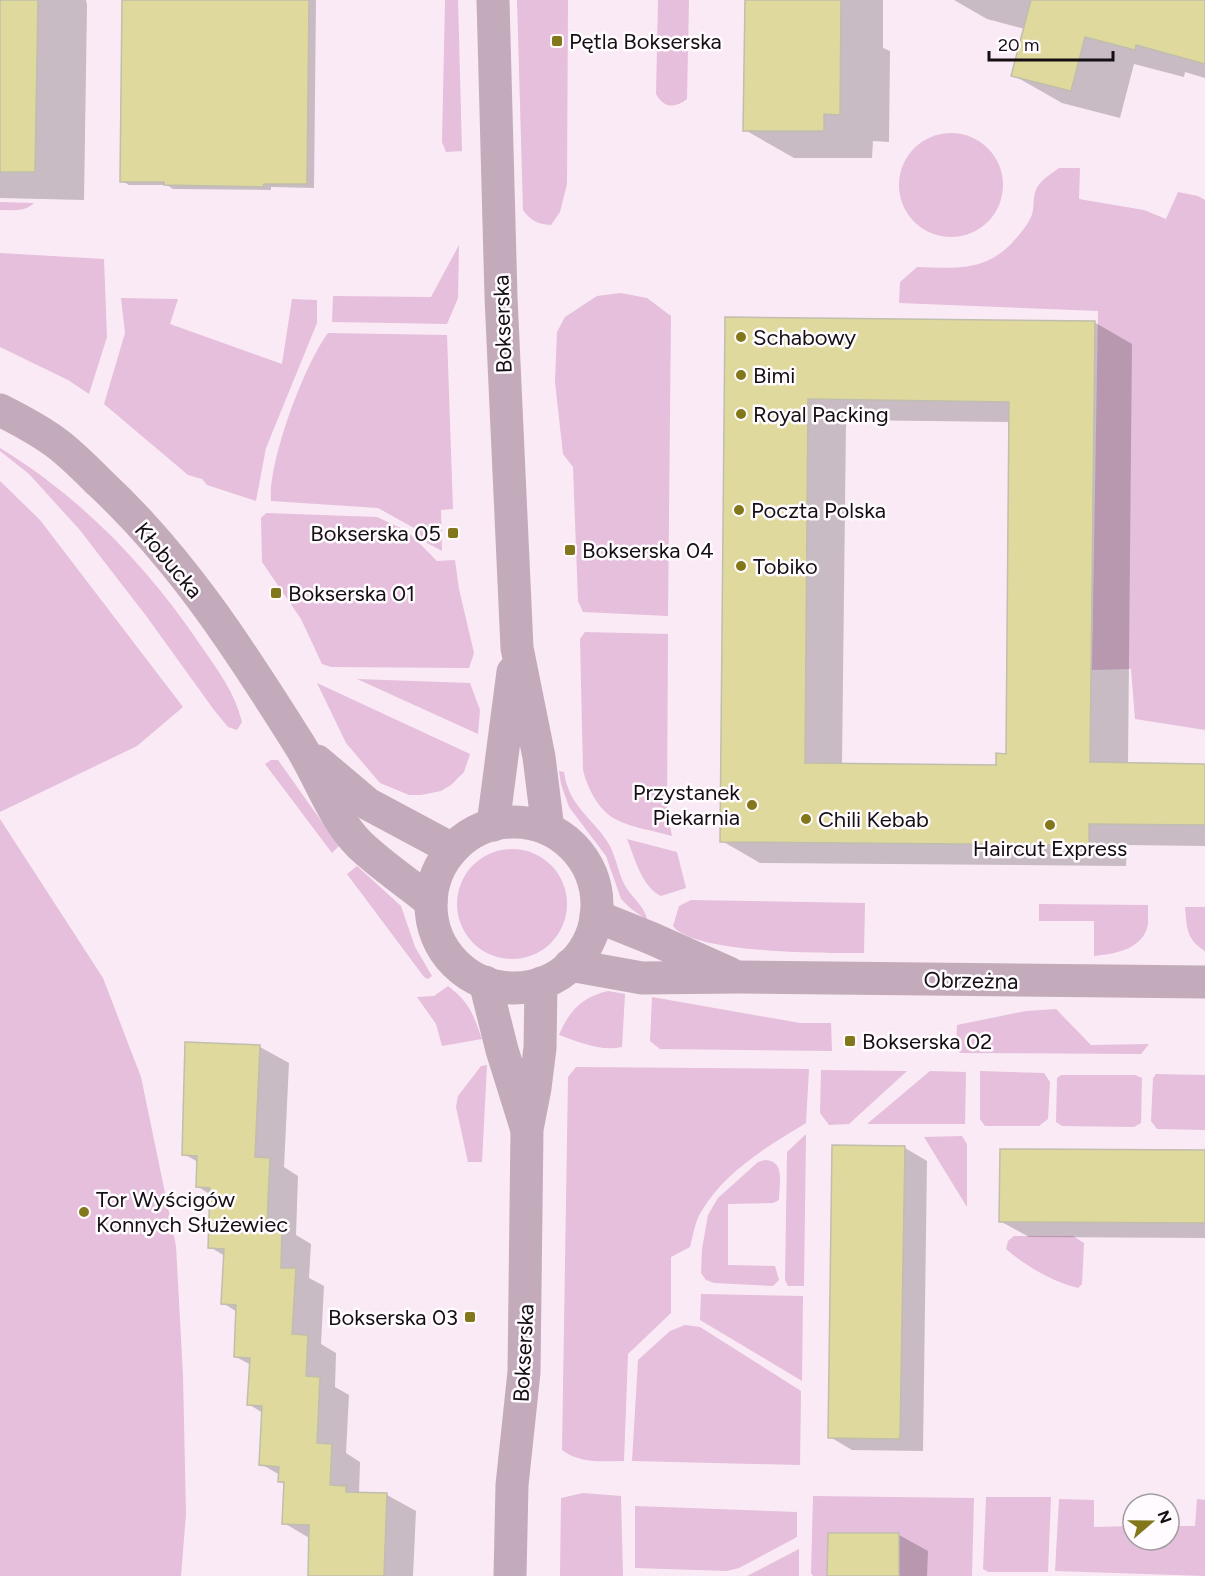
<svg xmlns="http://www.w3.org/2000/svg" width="1205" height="1576" viewBox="0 0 1205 1576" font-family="Figtree,sans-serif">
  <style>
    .green { fill: #e5bfdb }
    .shadow { fill: #0003; fill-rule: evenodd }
    .building { fill: #e0d99d; stroke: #c0bead; stroke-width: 1.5; fill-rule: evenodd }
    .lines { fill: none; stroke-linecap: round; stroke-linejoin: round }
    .minor { stroke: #c3abbc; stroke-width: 33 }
    .poi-dot { fill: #82771b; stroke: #fffbfe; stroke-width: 2 }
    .labels { text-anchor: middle; stroke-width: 5; stroke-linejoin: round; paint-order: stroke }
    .poi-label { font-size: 22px; fill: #140f13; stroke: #fffbfe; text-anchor: start }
    .street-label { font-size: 22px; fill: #140f13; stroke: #fffbfe }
  </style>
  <rect width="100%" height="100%" fill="#faeaf5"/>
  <g class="green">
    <path d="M 445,0 L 458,0 L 462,151 L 446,152 L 442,142 Z"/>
    <path d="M 517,0 L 568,0 L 567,184 L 560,212 L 551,225 C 537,224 531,221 523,210 Z"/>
    <path d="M 658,0 L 689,0 L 687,99 C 676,108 664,109 656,94 Z"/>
    <circle cx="951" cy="185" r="52"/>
    <path d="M 1059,168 L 1080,168 L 1079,199 L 1144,210 L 1166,219 L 1178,192 L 1198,196 L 1205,200 L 1205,730 L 1135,719 L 1131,669 L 1092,670 L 1098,311 L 899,303 L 900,282 L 917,267 C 955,268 984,272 1012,243 C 1019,235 1027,226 1031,217 C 1034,211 1033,204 1034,198 C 1036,182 1047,177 1059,168 Z"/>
    <path d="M 0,202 L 34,203 C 25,212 13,210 0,210 Z"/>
    <path d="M 459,245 L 458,298 L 447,324 L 332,322 L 333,296 L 431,297 Z"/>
    <path d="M 0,253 L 104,259 L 107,337 L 89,394 L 68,380 L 0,347 Z"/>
    <path d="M 621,293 L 647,298 L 671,316 L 668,616 L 583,612 L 578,601 L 573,467 L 563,454 L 555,382 L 557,332 L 565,317 L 597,296 Z"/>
    <path d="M 121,298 L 178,299 L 170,324 L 282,364 L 292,299 L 317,300 L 317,323 L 266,448 L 256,501 L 207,485 L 202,479 L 188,475 L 104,404 L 125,333 Z"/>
    <path d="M 328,333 L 447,335 L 453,509 L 441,510 L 442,551 L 427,543 L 414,528 L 378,508 L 271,501 C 268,462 304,365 328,333 Z"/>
    <path d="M 0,448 C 82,498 148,567 201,646 C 218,670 235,693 242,722 L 237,730 L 228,727 L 214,710 L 147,617 L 79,529 L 29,474 L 0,451 Z"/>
    <path d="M 0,481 L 40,520 L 183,707 L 137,746 L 0,812 Z"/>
    <path d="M 266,513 L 377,517 L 407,531 L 437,561 L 455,560 L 459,589 L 474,653 L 469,668 L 331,667 L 322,664 L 301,619 L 262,562 L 261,518 Z"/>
    <path d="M 585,632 L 668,634 L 667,811 L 672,836 C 655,831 633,828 617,820 C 599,812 587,787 583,770 L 580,639 Z"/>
    <path d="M 357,679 L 470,683 L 480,710 L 478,734 Z"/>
    <path d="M 317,683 L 470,754 L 464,772 L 451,785 L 441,791 L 421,795 L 409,795 L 380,783 L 346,743 Z"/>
    <path d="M 271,760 L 278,760 L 339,846 L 332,853 L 265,764 Z"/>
    <path d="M 559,771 L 564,772 C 569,808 594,818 610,846 C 617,860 619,877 627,889 C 634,899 646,909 647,920 L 630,908 L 621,899 L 606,856 L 569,807 L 561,784 Z"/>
    <path d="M 0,819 L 103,978 L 141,1077 L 176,1246 L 183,1375 L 186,1514 L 181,1576 L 0,1576 Z"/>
    <path d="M 627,839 L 677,852 L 686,888 L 661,896 C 641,886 635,858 627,839 Z"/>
    <circle cx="512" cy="904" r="55"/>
    <path d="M 357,866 L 401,906 L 415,947 L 432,976 L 428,979 L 424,977 L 347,874 Z"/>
    <path d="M 691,900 L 865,903 L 864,953 C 829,953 693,954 673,926 L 679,906 Z"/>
    <path d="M 1039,904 L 1148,905 C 1148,911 1148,918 1148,924 C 1144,949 1115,954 1094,956 L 1094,921 L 1039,921 Z"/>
    <path d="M 1185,907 L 1205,907 L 1205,951 C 1186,939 1187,928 1185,907 Z"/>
    <path d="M 448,986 C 470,1003 473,1014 482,1039 L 442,1046 L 436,1024 L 417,997 L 434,996 Z"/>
    <path d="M 608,991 L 625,994 L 622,1047 C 601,1052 579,1042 559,1035 C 569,1011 582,997 608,991 Z"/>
    <path d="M 652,997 L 800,1023 L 831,1023 L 832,1051 L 660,1049 L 650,1041 Z"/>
    <path d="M 1056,1009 L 1091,1045 L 1149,1044 L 1141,1054 L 960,1053 L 956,1048 L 957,1025 L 1026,1011 Z"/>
    <path d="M 487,1065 L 482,1162 L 468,1162 L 456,1107 L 458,1096 L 481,1066 Z"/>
    <path d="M 576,1067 L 809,1069 L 806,1123 C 767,1147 725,1171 701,1212 C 695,1221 693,1236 690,1247 L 671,1257 L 671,1313 L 628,1354 L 624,1461 C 603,1461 580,1464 562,1450 L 568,1077 Z"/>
    <path d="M 821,1070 L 907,1071 L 849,1124 L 829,1125 L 820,1113 Z"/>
    <path d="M 930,1071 L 966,1072 L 965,1124 L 867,1124 Z"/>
    <path d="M 980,1071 L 1044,1073 L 1050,1082 L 1048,1119 L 1039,1126 L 985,1126 L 980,1119 Z"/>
    <path d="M 1156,1074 L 1205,1075 L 1205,1130 L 1157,1129 L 1151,1121 L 1153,1078 Z"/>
    <path d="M 1061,1075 L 1135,1075 L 1142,1078 L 1141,1123 L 1134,1127 L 1062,1126 L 1056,1122 L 1057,1078 Z"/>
    <path d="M 806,1134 L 804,1286 L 788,1286 L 785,1280 L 787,1152 Z"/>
    <path d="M 962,1136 L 967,1144 L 967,1207 L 924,1137 Z"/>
    <path d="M 765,1160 C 786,1161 779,1184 779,1200 L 773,1203 L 728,1204 L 728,1265 L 775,1266 L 779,1280 L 773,1286 L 714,1283 L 706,1280 L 701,1273 L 702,1249 L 708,1215 L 718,1198 L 758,1162 Z"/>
    <path d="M 1014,1236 L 1073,1236 L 1084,1243 L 1082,1284 L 1078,1288 C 1051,1281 1027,1267 1006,1249 L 1008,1241 Z"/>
    <path d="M 701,1294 L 803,1296 L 802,1381 L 700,1320 Z"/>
    <path d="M 685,1325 L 700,1327 L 801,1391 L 800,1465 L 632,1461 L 638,1360 L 670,1331 Z"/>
    <path d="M 583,1493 L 621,1496 L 623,1576 L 560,1576 L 561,1498 Z"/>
    <path d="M 813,1496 L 974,1498 L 972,1576 L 899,1576 L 899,1533 L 828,1533 L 827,1576 L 813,1576 L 811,1573 Z"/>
    <path d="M 986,1497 L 1051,1497 L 1048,1572 L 988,1572 L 983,1569 Z"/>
    <path d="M 1059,1499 L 1094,1500 L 1094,1527 L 1133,1526 L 1133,1540 L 1169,1540 L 1169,1526 L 1195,1526 L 1197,1499 L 1205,1500 L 1205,1576 L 1055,1571 Z"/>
    <path d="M 635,1506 L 797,1512 L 797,1537 L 739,1568 L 727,1571 L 635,1568 Z"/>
    <path d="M 799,1549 L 799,1576 L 747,1576 Z"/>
  </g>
  <g class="shadow">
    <path d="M 0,0 L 86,0 L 87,5 L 84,200 L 0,198 Z"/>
    <path d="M 124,0 L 316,0 L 314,188 L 271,187 L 271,190 L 173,189 L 167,185 L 129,185 L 122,181 Z"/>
    <path d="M 746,0 L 883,0 L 883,48 L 890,51 L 889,142 L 873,141 L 872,158 L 794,158 L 745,130 Z"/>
    <path d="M 954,0 L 1205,0 L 1205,78 L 1185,72 L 1184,77 L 1134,64 L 1120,118 L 1062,103 L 1013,75 L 1025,29 L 987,19 Z"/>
    <path d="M 727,318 L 1094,322 L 1132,344 L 1128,764 L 1205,765 L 1205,846 L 1127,845 L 1126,866 L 760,863 L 722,841 ZM 846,420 L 1010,422 L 1007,755 L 997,767 L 842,765 Z"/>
    <path d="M 260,1047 L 289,1063 L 284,1167 L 298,1176 L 296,1235 L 311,1244 L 309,1278 L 324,1286 L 321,1344 L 336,1353 L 335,1387 L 349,1395 L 346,1453 L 360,1462 L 359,1494 L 387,1495 L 416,1511 L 413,1576 L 310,1576 L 311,1539 L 284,1523 L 285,1484 L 279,1481 L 280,1475 L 261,1464 L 263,1413 L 248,1404 L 251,1365 L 236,1357 L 237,1312 L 223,1303 L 225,1256 L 210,1247 L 211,1195 L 197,1186 L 198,1162 L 184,1154 Z"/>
    <path d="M 905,1148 L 927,1161 L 923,1451 L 852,1450 L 830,1437 Z"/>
    <path d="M 1205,1152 L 1205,1238 L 1029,1237 L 1000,1221 Z"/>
    <path d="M 899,1535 L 928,1551 L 927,1576 L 829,1576 Z"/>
  </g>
  <g class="building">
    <path d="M 0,0 L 38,0 L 35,172 L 0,172 Z"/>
    <path d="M 122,0 L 309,0 L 307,184 L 264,184 L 263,187 L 164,185 L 164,182 L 120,182 Z"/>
    <path d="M 745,0 L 841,0 L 840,115 L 824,114 L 824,131 L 743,131 Z"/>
    <path d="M 1031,0 L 1205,0 L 1205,64 L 1136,45 L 1135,50 L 1085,37 L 1071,91 L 1011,76 Z"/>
    <path d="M 725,317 L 1095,321 L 1090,762 L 1205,764 L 1205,825 L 1089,824 L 1089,845 L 720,842 ZM 808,399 L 1009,402 L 1006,754 L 996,753 L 996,765 L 805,763 Z"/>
    <path d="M 185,1042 L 260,1045 L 255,1157 L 270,1158 L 267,1225 L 282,1226 L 281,1268 L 296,1268 L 292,1334 L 308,1335 L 306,1376 L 320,1377 L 317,1443 L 332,1444 L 330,1485 L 346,1486 L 346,1492 L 387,1493 L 384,1576 L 308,1576 L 309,1525 L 282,1524 L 284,1482 L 278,1482 L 279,1467 L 259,1465 L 262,1406 L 247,1405 L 250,1358 L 234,1357 L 236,1305 L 221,1304 L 224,1249 L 208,1248 L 210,1188 L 196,1187 L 197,1156 L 182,1155 Z"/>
    <path d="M 832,1145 L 905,1146 L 900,1439 L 828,1438 Z"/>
    <path d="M 1000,1149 L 1205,1150 L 1205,1223 L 999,1222 Z"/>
    <path d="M 828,1533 L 899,1533 L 899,1576 L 827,1576 Z"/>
  </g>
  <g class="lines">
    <g class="minor">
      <path d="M 493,0 L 501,297 L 517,648 L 539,757 L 548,829"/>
      <path d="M 0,410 C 20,420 41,431 59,445 C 73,456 86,469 99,482 C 181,558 240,650 299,744 C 320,777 332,817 360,845 C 382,866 408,883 431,902"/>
      <path d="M 317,761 L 368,804 L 452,849"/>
      <circle cx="514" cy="905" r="83"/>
      <path d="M 493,825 L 513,672"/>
      <path d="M 596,916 L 653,939 L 729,973"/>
      <path d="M 570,965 L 642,978 L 738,977 L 1205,982"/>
      <path d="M 485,982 L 502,1050 L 526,1127"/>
      <path d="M 510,1576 L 512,1485 L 524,1372 L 527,1129 L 535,1088 L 540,1048 L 541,983"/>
    </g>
  </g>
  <g class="poi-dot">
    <rect x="551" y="35" width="12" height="12" rx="3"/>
    <circle cx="741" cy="337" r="6"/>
    <circle cx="741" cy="375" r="6"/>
    <circle cx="741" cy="414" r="6"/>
    <circle cx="739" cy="510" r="6"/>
    <rect x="447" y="527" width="12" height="12" rx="3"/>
    <rect x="564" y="544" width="12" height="12" rx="3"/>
    <circle cx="741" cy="566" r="6"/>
    <rect x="270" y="587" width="12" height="12" rx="3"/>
    <circle cx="752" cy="805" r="6"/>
    <circle cx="806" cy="819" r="6"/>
    <circle cx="1050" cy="825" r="6"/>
    <rect x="844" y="1035" width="12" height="12" rx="3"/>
    <circle cx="84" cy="1212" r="6"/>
    <rect x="464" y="1311" width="12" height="12" rx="3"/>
  </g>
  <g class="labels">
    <g class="poi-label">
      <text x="569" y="49">Pętla Bokserska</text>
      <text x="753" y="345">Schabowy</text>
      <text x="753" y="383">Bimi</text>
      <text x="753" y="422">Royal Packing</text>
      <text x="751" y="518">Poczta Polska</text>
      <text x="441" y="541" text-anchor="end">Bokserska 05</text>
      <text x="582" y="558">Bokserska 04</text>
      <text x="753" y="574">Tobiko</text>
      <text x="288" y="601">Bokserska 01</text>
      <text x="740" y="800" text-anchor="end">Przystanek<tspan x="740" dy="25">Piekarnia</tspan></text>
      <text x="818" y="827">Chili Kebab</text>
      <text x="1050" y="856" text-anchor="middle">Haircut Express</text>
      <text x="862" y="1049">Bokserska 02</text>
      <text x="96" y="1207">Tor Wyścigów<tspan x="96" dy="25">Konnych Służewiec</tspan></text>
      <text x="458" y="1325" text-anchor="end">Bokserska 03</text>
    </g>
    <g class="street-label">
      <text transform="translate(502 324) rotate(-92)" y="8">Bokserska</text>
      <text transform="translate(169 560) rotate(50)" y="8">Kłobucka</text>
      <text transform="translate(971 980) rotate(1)" y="8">Obrzeżna</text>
      <text transform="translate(523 1353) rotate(-87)" y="8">Bokserska</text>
    </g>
  </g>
  <g transform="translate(1151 1522) rotate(70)"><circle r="28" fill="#fffbfe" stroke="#a19da0" stroke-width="1.5"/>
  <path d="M0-4.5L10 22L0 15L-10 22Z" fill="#82771b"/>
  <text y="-9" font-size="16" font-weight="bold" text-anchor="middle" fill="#140f13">N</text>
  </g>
  <path d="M989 51v9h124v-9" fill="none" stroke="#140f13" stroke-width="3"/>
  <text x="998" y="51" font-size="18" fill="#140f13" stroke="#fffbfe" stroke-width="4.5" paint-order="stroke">20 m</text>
</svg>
